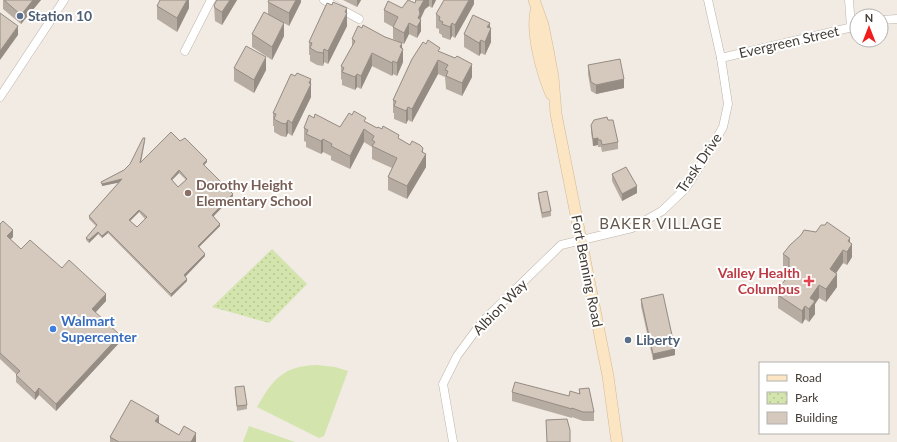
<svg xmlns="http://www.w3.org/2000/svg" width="897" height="442" viewBox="0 0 897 442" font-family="Lato,sans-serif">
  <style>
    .grass { fill: #d3e4ad }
    .park { fill: url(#park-dots) }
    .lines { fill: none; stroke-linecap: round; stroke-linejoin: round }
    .street-casing { stroke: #bfb4aa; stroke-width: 9 }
    .secondary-casing { stroke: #d2ba97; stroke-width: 12 }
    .street { stroke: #fff; stroke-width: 8 }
    .secondary { stroke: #fce5c3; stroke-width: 11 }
    .wall { fill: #b7aca2; fill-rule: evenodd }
    .shaded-wall { fill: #958c84 }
    .building { fill: #d5c8bc; stroke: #958c84; fill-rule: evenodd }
    .service-dot { fill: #5c6f8a; stroke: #fff; stroke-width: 1.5 }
    .education-dot { fill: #8d6e63; stroke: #fff; stroke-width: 1.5 }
    .health-dot { fill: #e0444e; stroke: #fff; stroke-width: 1.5 }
    .shop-dot { fill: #3f7fe0; stroke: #fff; stroke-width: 1.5 }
    .labels { text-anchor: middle; stroke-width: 4; stroke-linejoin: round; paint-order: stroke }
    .service-label { font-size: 14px; font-weight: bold; fill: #4e5e75; stroke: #fff; text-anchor: start }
    .street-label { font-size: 14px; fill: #423b34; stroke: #fff }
    .education-label { font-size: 14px; font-weight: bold; fill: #785e54; stroke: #fff; text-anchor: start }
    .health-label { font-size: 14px; font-weight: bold; fill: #be3a42; stroke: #fff; text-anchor: end }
    .shop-label { font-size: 14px; font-weight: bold; fill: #366cbe; stroke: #fff; text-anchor: start }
    .neighbourhood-label { font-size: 15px; letter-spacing: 1px; fill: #65574c; stroke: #fff }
  </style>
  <defs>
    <pattern id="park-dots" width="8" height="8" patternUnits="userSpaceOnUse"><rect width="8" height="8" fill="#d3e4ad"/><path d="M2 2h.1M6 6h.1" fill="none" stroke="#b6c495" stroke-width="1.8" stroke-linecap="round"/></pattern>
  </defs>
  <rect width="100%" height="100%" fill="#f1ebe3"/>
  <g class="grass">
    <path d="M 317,365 L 335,367 L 348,371 L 324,436 L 319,438 L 257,407 C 273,379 283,366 317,365 Z"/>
    <path d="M 249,426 L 295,442 L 243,442 Z"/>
  </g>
  <path class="park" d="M 272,249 L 307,284 L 269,323 L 212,307 Z"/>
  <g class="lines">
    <g class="street-casing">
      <g id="street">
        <path d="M 324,0 L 359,19"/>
        <path d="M 849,0 L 851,27"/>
        <path d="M 881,20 L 897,19"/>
        <path d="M 185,51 L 211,0"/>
        <path d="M 721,58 L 857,26"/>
        <path d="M 0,97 L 64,0"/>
        <path d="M 453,442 L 443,384 L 457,356 L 482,322 L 561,245 L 632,228 L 662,211 L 685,189 L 707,155 L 723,127 L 728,104 L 721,58 L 708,0"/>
      </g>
    </g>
    <g class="secondary-casing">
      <g id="secondary">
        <path d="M 534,0 L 543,25 L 548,50 L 553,77 L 556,114 L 608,376 L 617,442"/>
        <path d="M 536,11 C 531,33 542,73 551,94"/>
      </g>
    </g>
    <use href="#street" class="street"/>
    <use href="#secondary" class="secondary"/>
  </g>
  <g class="wall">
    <path d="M 3,0 L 41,0 L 21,24 L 3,9 Z"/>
    <path d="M 189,0 L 189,8 L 177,32 L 157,19 L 157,6 Z"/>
    <path d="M 217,0 L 237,0 L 222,25 L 215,21 L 214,5 Z"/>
    <path d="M 301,0 L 301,2 L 289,26 L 284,23 L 284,36 L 272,60 L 252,47 L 252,34 L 268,15 L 268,2 Z"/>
    <path d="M 343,0 L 361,0 L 357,7 Z"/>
    <path d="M 415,0 L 436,0 L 432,8 L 429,6 L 425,9 L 420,19 L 421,31 L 417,38 L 409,34 L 404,44 L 402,43 L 403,62 L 397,76 L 393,74 L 392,76 L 372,66 L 361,89 L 357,87 L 355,90 L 342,85 L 342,80 L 341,79 L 341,66 L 352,47 L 352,39 L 362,28 L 401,43 L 393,39 L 393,27 L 384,22 L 384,10 L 402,8 L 415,3 Z"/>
    <path d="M 474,0 L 474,4 L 455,38 L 452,36 L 450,40 L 442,37 L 442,35 L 439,33 L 439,29 L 436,28 L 436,14 Z"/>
    <path d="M 347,13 L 347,26 L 328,64 L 324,62 L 323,66 L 317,65 L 310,61 L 310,55 L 309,55 L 309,42 Z"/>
    <path d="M 490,28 L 491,42 L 485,55 L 481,53 L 479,56 L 464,47 L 464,34 Z"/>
    <path d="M 440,52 L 472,77 L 462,96 L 446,89 L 445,77 L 438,74 L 412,122 L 408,120 L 406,124 L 394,119 L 394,113 L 393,113 L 393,100 Z"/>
    <path d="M 588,65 L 624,88 L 596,94 L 591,91 L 588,74 Z"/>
    <path d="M 234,68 L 266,70 L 254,93 L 234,81 Z"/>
    <path d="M 311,84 L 311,97 L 292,136 L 288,133 L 286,137 L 281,136 L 274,132 L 274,126 L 273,126 L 273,113 Z"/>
    <path d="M 314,118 L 340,127 L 366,122 L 423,152 L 426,167 L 407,199 L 388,190 L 388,177 L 392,168 L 372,159 L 372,147 L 364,142 L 350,169 L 331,160 L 331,156 L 323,152 L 321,154 L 306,147 L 306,142 L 304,141 L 304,128 Z"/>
    <path d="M 608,120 L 618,142 L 618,149 L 602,152 L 601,147 L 598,147 L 598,145 L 593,146 L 591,132 L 591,125 Z"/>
    <path d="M 145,141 L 141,163 L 180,141 L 207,162 L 204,165 L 233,196 L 213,216 L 220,226 L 199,247 L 205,256 L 185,277 L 187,281 L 171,297 L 108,233 L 102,238 L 98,234 L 89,243 L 86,240 L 86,238 L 96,226 L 89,219 L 89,216 L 119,182 L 102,186 L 101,182 L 124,170 L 130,164 ZM 179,173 L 186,180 L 178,187 L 172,180 ZM 139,212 L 145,219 L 137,227 L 130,221 Z"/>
    <path d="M 612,174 L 637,193 L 622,201 L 612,181 Z"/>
    <path d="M 538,193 L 551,211 L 551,216 L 542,218 L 538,198 Z"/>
    <path d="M 0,224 L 13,237 L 10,239 L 21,249 L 62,268 L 106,301 L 95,313 L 120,342 L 56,411 L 39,395 L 35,400 L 16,382 L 16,374 L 0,359 Z"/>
    <path d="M 801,235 L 850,243 L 852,257 L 847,265 L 843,263 L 836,273 L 837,287 L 826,302 L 819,298 L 815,304 L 815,314 L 809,322 L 805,319 L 802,324 L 778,308 L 778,289 L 789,275 L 789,271 L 783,267 L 783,254 Z"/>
    <path d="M 641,299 L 675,355 L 653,360 L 641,306 Z"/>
    <path d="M 235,387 L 247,405 L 247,409 L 237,411 Z"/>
    <path d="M 579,389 L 594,412 L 594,421 L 583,421 L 572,417 L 572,418 L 512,401 L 512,392 L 569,396 L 579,394 Z"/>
    <path d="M 159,423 L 179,435 L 196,442 L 110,442 L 110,437 Z"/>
  </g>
  <g class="shaded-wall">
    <path d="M 33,0 L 41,0 L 21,24 L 21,15 Z"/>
    <path d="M 187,0 L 189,0 L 189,8 L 177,32 L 177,18 Z"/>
    <path d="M 230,0 L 237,0 L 222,25 L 222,12 Z"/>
    <path d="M 296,0 L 301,0 L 301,2 L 289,26 L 289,13 Z"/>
    <path d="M 357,0 L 361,0 L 357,7 Z"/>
    <path d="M 424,0 L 429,0 L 429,6 L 425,9 L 420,20 L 421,20 L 421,31 L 417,38 L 418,18 L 419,9 Z"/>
    <path d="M 432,0 L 436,0 L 432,8 Z"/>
    <path d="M 469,0 L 474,0 L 474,4 L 455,38 L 455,25 Z"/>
    <path d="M 347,8 L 347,26 L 328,64 L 328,51 Z"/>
    <path d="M 284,23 L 284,36 L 272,60 L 272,47 Z"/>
    <path d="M 409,23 L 409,34 L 404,44 L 404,33 Z"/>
    <path d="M 452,23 L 452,36 L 450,40 L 450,27 Z"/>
    <path d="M 490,23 L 490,31 L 491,28 L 491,42 L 485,55 L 485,42 L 487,27 Z"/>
    <path d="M 18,26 L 18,35 L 0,60 L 0,51 Z"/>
    <path d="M 481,40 L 481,53 L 479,56 L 479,43 Z"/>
    <path d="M 402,43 L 402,52 L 403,49 L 403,62 L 397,76 L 397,63 L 400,47 Z"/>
    <path d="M 324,49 L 324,62 L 323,66 L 323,53 Z"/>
    <path d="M 372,53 L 372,66 L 361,89 L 361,76 Z"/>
    <path d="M 266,57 L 266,70 L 254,93 L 254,80 Z"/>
    <path d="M 438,60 L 438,74 L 412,122 L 412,109 Z"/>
    <path d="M 393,61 L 393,74 L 392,76 L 392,63 Z"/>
    <path d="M 472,64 L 472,77 L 462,96 L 462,83 Z"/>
    <path d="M 357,74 L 357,87 L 355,90 L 355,77 Z"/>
    <path d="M 311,79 L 311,97 L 292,136 L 292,123 Z"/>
    <path d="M 624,79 L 624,88 L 596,94 L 596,85 Z"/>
    <path d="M 408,107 L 408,120 L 406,124 L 406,111 Z"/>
    <path d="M 288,120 L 288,133 L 286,137 L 286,124 Z"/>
    <path d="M 364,129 L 364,142 L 350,169 L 350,156 Z"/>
    <path d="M 598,138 L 598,145 L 593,146 L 593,139 Z"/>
    <path d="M 323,139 L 323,152 L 321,154 L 321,141 Z"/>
    <path d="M 423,148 L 423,158 L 426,154 L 426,167 L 407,199 L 407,186 Z"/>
    <path d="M 207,160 L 207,162 L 203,166 L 203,164 Z"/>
    <path d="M 179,170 L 179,173 L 171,181 L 171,179 Z"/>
    <path d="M 122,179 L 122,182 L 102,186 L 102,184 Z"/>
    <path d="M 637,186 L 637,193 L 622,201 L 622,194 Z"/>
    <path d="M 233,194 L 233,196 L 212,218 L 212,215 Z"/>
    <path d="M 139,210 L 139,212 L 129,222 L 129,220 Z"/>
    <path d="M 220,224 L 220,226 L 198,248 L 198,246 Z"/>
    <path d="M 13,230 L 13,237 L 7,243 L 7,236 Z"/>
    <path d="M 108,231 L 108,233 L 102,238 L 102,236 Z"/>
    <path d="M 98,232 L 98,234 L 89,243 L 89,240 Z"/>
    <path d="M 850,238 L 850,247 L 852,244 L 852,257 L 847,265 L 847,252 L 848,241 Z"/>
    <path d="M 843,250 L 843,263 L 830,282 L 830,269 Z"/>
    <path d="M 205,254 L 205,256 L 184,278 L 184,275 Z"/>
    <path d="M 837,274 L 837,287 L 826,302 L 826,289 Z"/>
    <path d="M 187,279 L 187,281 L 171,297 L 171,294 Z"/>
    <path d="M 819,285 L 819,298 L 815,304 L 815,314 L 809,322 L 809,309 L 810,298 Z"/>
    <path d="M 106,294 L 106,301 L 92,316 L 92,309 Z"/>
    <path d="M 805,306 L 805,319 L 802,324 L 802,311 Z"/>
    <path d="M 120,335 L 120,342 L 56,411 L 56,404 Z"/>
    <path d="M 675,349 L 675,355 L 653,360 L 653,354 Z"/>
    <path d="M 39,388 L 39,395 L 35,400 L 35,393 Z"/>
    <path d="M 159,416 L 159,425 L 155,421 Z"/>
    <path d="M 196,433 L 196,442 L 191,442 Z"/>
  </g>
  <g class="building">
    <path d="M 4,0 L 33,0 L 21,15 Z"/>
    <path d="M 160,0 L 187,0 L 177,18 L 157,6 Z"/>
    <path d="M 217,0 L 230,0 L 222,12 L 215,8 L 214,5 Z"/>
    <path d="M 269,0 L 296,0 L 289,13 L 268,2 Z"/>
    <path d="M 408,0 L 415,3 L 416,0 L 424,0 L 419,9 L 420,14 L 418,18 L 421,20 L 417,27 L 409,23 L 404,33 L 393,27 L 398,17 L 384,10 L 388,1 L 402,8 Z"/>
    <path d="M 444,0 L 469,0 L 455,25 L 452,23 L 450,27 L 442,24 L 443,22 L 439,20 L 440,17 L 436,14 Z"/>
    <path d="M 333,2 L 347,8 L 345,12 L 347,13 L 328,51 L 324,49 L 323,53 L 317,52 L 310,48 L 312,43 L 309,42 L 327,3 L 332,5 Z"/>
    <path d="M 264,12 L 284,23 L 272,47 L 252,34 Z"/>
    <path d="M 0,13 L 18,26 L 0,51 Z"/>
    <path d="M 473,15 L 490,23 L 487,27 L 491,28 L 485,42 L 481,40 L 479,43 L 464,34 Z"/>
    <path d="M 363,25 L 385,37 L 402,43 L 400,47 L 403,49 L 397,63 L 393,61 L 392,63 L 372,53 L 361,76 L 357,74 L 355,77 L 342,72 L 344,68 L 341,66 L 355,41 L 352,39 L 358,26 L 362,28 Z"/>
    <path d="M 428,40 L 440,48 L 438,51 L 455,58 L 457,56 L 472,64 L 462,83 L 446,76 L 448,71 L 445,70 L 448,65 L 438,60 L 412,109 L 408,107 L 406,111 L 394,106 L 396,101 L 393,100 L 412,59 L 423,42 L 426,44 Z"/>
    <path d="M 246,46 L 266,57 L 254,80 L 234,68 Z"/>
    <path d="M 620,59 L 624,79 L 596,85 L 591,82 L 588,65 Z"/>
    <path d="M 297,73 L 311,79 L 309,83 L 311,84 L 292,123 L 288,120 L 286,124 L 281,123 L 274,119 L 276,114 L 273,113 L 291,74 L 295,76 Z"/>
    <path d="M 354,111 L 366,118 L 364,121 L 377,128 L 378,127 L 382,129 L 383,126 L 399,135 L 398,138 L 410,145 L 412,141 L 420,145 L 423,148 L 422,152 L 426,154 L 407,186 L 388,177 L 397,158 L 372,146 L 375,142 L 372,140 L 374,136 L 364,129 L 350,156 L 331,146 L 332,144 L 323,139 L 321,141 L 306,134 L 308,130 L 304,128 L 309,115 L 314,118 L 315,114 L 340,127 L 349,113 L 352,115 Z"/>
    <path d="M 607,117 L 608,120 L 613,120 L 618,142 L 602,145 L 601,140 L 598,140 L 598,138 L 593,139 L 591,125 L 594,120 Z"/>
    <path d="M 171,132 L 180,141 L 185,138 L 207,160 L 203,164 L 233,194 L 212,215 L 220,224 L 198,246 L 205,254 L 184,275 L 187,279 L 171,294 L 108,231 L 102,236 L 98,232 L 89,240 L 86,238 L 97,225 L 89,216 L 122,179 L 102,184 L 101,182 L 124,170 L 130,164 L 143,138 L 145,138 L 140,163 ZM 179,170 L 187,179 L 178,187 L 171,179 ZM 139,210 L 147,217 L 137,227 L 129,220 Z"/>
    <path d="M 626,167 L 637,186 L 622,194 L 612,174 Z"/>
    <path d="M 547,191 L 551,211 L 542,213 L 538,193 Z"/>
    <path d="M 3,221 L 13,230 L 7,236 L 21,249 L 30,240 L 62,268 L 69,260 L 106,294 L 92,309 L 120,335 L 56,404 L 39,388 L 35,393 L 16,375 L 20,371 L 0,353 L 0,224 Z"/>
    <path d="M 827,222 L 850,238 L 848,241 L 852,244 L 847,252 L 843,250 L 830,269 L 837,274 L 826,289 L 819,285 L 810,298 L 815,301 L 809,309 L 805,306 L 802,311 L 778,295 L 780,292 L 778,289 L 789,275 L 789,258 L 783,254 L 790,245 L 801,235 L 804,230 L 816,232 L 821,225 L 825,225 Z"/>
    <path d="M 663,294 L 675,349 L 653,354 L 641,299 Z"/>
    <path d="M 515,382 L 569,396 L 570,391 L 580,394 L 579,389 L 589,388 L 594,412 L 583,412 L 572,408 L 572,409 L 512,392 Z"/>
    <path d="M 244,386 L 247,405 L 237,406 L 235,387 Z"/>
    <path d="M 131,400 L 159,416 L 155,421 L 179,435 L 184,426 L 196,433 L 191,442 L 119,442 L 110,437 Z"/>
    <path d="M 567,419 L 570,430 L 570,442 L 547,442 L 546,420 Z"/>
  </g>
  <g class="service-dot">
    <circle cx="20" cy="16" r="4"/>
    <circle cx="628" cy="340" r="4"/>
  </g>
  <circle class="education-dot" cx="188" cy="193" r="4"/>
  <path class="health-dot" d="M807 275h4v4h4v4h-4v4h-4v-4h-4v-4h4z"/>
  <circle class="shop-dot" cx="53" cy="329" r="4"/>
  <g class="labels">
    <g class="service-label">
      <text x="28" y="21">Station 10</text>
      <text x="636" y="345">Liberty</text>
    </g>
    <g class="street-label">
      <text transform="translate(789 42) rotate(-13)" y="5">Evergreen Street</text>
      <text transform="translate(699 163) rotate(-56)" y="5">Trask Drive</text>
      <text transform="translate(587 271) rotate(79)" y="5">Fort Benning Road</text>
      <text transform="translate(500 307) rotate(-46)" y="5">Albion Way</text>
    </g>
    <g class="education-label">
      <text x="196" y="190">Dorothy Height<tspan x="196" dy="16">Elementary School</tspan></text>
    </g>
    <g class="health-label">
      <text x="800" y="278">Valley Health<tspan x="800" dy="16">Columbus</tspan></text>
    </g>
    <g class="shop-label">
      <text x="61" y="326">Walmart<tspan x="61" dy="16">Supercenter</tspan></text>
    </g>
    <g class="neighbourhood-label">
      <text x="661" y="229">BAKER VILLAGE</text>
    </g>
  </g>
  <rect x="759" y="362" width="130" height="72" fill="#ffffff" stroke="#b3b1ae"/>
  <rect x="767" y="375" width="20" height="6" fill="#fce5c3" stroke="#b3b1ae"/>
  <text x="795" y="382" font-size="12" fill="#423b34">Road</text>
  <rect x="767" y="392" width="20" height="12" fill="url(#park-dots)" stroke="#b3b1ae"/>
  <text x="795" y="402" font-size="12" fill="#423b34">Park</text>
  <rect x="767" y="412" width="20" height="12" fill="#d5c8bc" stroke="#b3b1ae"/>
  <text x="795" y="422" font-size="12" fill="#423b34">Building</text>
  <g transform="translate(869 28)"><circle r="19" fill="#ffffff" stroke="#b3b1ae"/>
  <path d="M0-3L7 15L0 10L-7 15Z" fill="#f01d1c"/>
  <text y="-6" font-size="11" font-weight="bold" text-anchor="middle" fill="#423b34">N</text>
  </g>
</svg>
